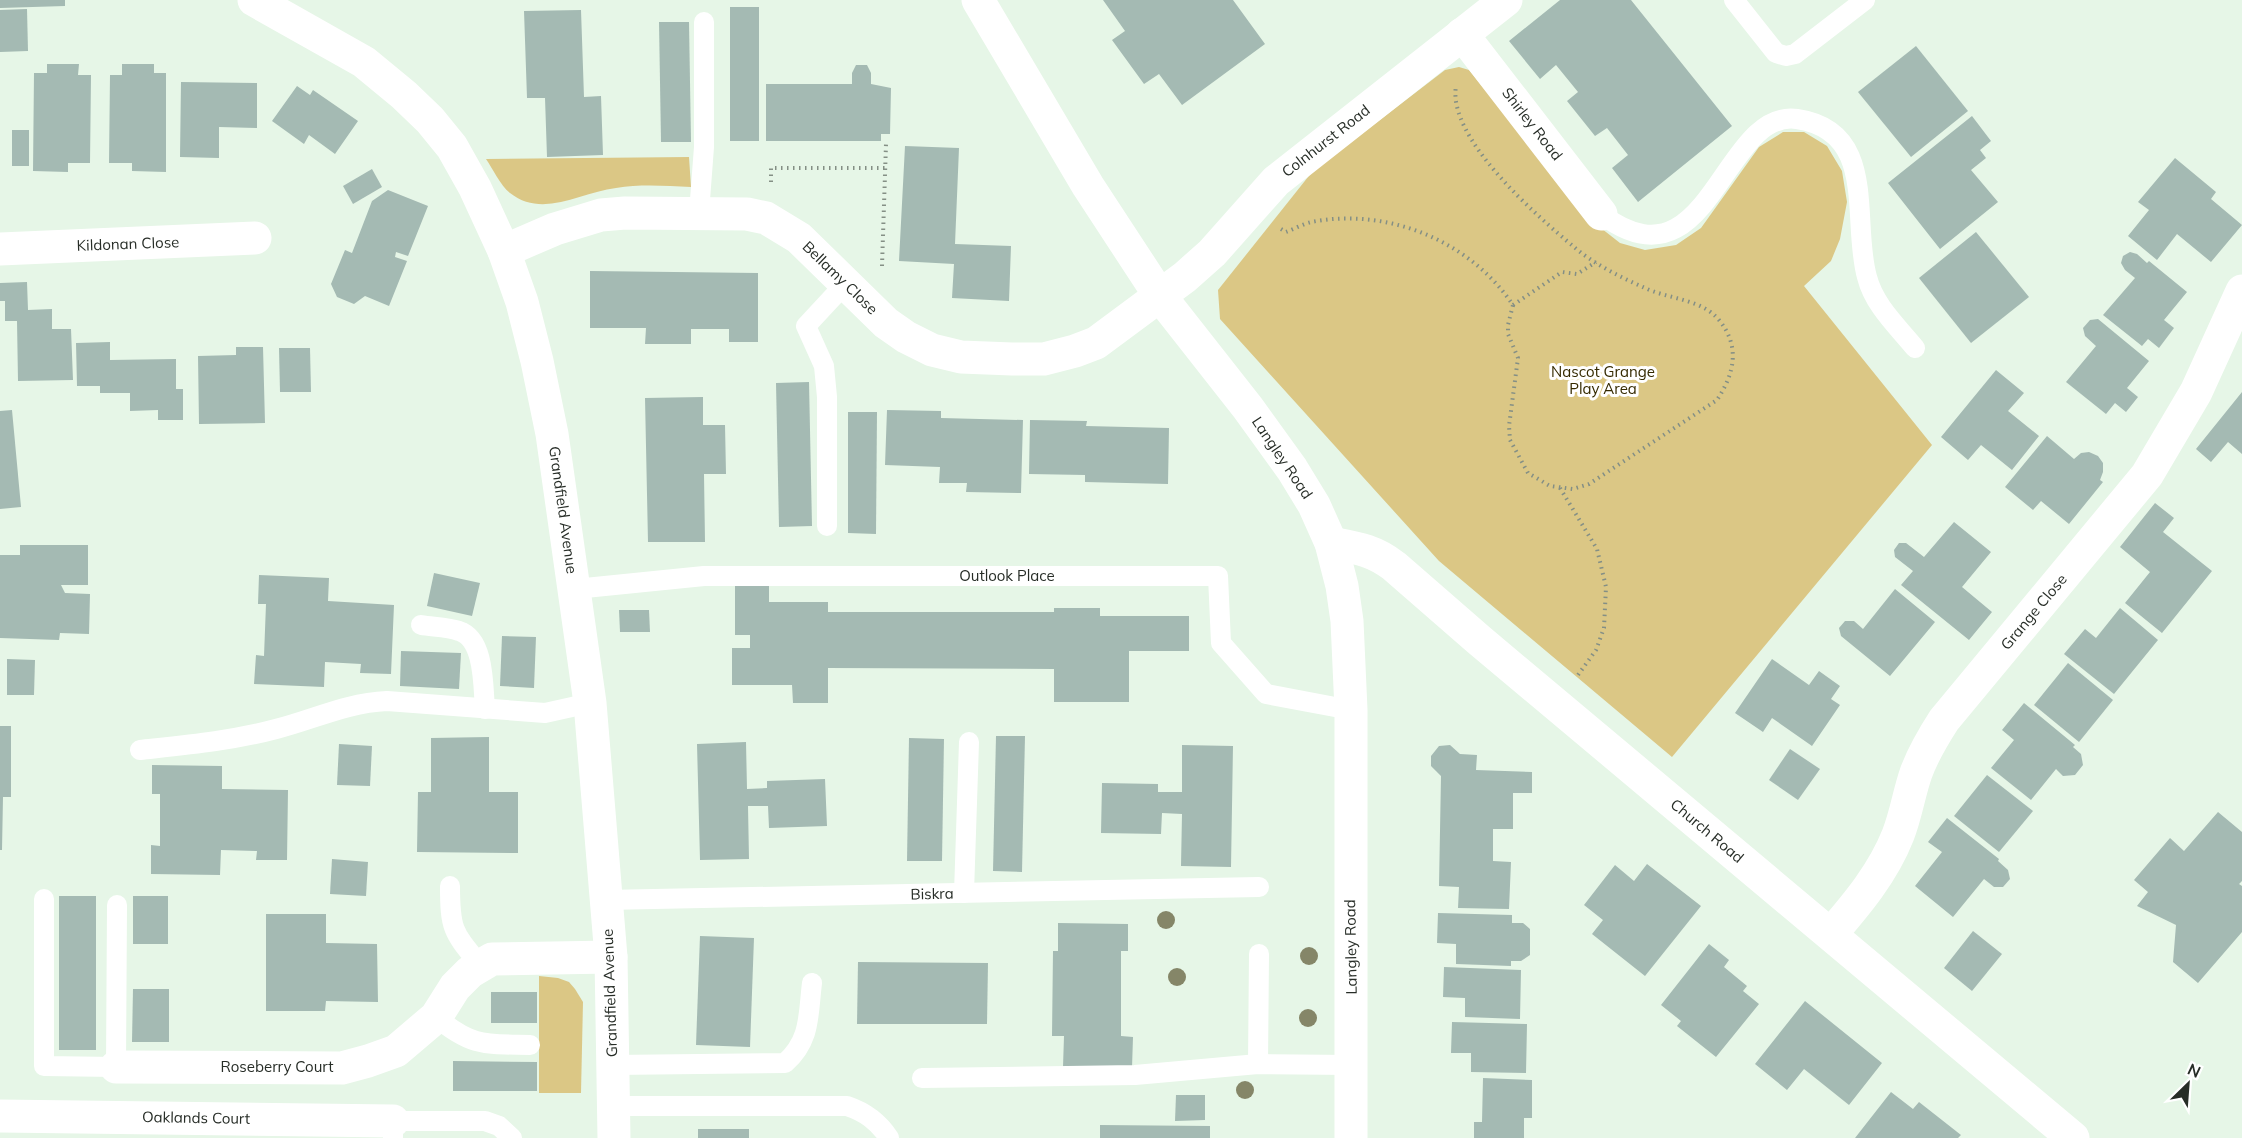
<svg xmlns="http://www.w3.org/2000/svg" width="2242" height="1138" viewBox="0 0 2242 1138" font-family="Mulish,sans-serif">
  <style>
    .green { fill: #dbc785 }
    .building { fill: #a4bab3 }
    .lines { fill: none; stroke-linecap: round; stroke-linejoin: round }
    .path { stroke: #848f85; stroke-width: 4; stroke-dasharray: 1.5 4.5; stroke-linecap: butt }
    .lane { stroke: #fff; stroke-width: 20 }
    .street { stroke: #fff; stroke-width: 33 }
    .secondary { stroke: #fff; stroke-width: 33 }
    .tree { fill: #858668 }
    .labels { text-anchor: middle; stroke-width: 6; stroke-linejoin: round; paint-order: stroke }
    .street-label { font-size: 15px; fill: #272d27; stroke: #fff }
    .park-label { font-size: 15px; fill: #352a01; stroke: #fff }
  </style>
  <rect width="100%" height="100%" fill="#e6f6e7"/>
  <g class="green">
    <path d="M 1459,67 L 1469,70 L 1592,221 L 1620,243 L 1645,250 L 1676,245 L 1701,228 L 1759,147 L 1783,132 L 1804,132 L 1827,146 L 1842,171 L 1847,202 L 1840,239 L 1831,261 L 1804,286 L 1932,445 L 1672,757 L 1439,561 L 1220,319 L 1218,290 L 1312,172 L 1445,70 Z"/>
    <path d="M 689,157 L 691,187 C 666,186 641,184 616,188 C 581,192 543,219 510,193 C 500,185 493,169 486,159 Z"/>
    <path d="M 539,976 L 558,978 L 569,982 L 575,989 L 583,1002 L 581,1093 L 539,1093 Z"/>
  </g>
  <g class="building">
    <path d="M 0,0 L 65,0 L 65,6 L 0,8 Z"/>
    <path d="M 1103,0 L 1233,0 L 1265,44 L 1182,105 L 1159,74 L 1144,84 L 1112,40 L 1125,31 Z"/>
    <path d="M 1560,0 L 1631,0 L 1732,126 L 1638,202 L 1612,168 L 1628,155 L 1607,128 L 1595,136 L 1567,101 L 1578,92 L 1556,65 L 1540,79 L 1509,41 Z"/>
    <rect x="730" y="7" width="29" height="134"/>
    <path d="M 27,9 L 28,51 L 0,52 L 0,10 Z"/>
    <path d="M 581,10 L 584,97 L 601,96 L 603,155 L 547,157 L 545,98 L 527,98 L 524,11 Z"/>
    <path d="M 659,22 L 689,22 L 691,142 L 661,142 Z"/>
    <path d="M 1916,46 L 1968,111 L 1911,157 L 1858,92 Z"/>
    <path d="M 47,64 L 79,64 L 78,75 L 91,75 L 90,163 L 68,163 L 68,172 L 33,171 L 34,73 L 47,73 Z"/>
    <path d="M 122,64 L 154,64 L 154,73 L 166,73 L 166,172 L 132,171 L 132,163 L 109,163 L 110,75 L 122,75 Z"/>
    <path d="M 856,65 L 867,65 L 871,73 L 871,84 L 891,88 L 890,134 L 881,134 L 881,141 L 766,141 L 766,84 L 852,84 L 852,73 Z"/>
    <path d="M 181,82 L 257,83 L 257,128 L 219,127 L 219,158 L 180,157 Z"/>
    <path d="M 297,86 L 310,95 L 313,90 L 358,121 L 335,154 L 309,135 L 304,144 L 272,121 Z"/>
    <path d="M 1972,116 L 1991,141 L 1980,150 L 1986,158 L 1971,170 L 1998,202 L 1940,249 L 1888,183 Z"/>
    <rect x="12" y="130" width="17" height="36"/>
    <path d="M 905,146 L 959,148 L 955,244 L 1011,246 L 1009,301 L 952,298 L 954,264 L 899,261 Z"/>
    <path d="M 2175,158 L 2216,192 L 2211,199 L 2242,225 L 2211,262 L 2177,234 L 2157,260 L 2128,236 L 2149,210 L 2138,202 Z"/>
    <path d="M 372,169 L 382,187 L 353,204 L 343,186 Z"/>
    <path d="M 388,190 L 428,206 L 408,256 L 396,252 L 395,257 L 407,261 L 389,306 L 365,296 L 354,304 L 337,297 L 331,284 L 345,250 L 352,253 L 372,201 Z"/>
    <path d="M 1976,232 L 2029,297 L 1971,343 L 1919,278 Z"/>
    <path d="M 2130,252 L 2137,254 L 2147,263 L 2149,261 L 2187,292 L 2164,320 L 2174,328 L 2159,348 L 2148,339 L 2142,346 L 2103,315 L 2135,278 L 2125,270 L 2121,263 L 2123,256 Z"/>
    <path d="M 590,271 L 758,273 L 758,342 L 729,342 L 729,329 L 691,329 L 691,344 L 645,344 L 646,328 L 590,328 Z"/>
    <path d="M 27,282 L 28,310 L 52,309 L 52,329 L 71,329 L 73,380 L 18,381 L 17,321 L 5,321 L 5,301 L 0,301 L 0,283 Z"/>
    <path d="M 2098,319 L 2149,361 L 2127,388 L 2138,397 L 2126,412 L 2115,403 L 2106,414 L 2066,382 L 2096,346 L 2085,336 L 2083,328 L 2090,320 Z"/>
    <path d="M 110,342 L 110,360 L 176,359 L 176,389 L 183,389 L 183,420 L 158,420 L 158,410 L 130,411 L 130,393 L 100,393 L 100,386 L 77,386 L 76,343 Z"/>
    <path d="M 236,347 L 263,347 L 265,423 L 199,424 L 198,356 L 236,355 Z"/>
    <path d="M 279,348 L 310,348 L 311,392 L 280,392 Z"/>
    <path d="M 1996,370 L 2024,393 L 2008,411 L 2039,436 L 2012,470 L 1981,445 L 1968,460 L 1941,437 Z"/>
    <path d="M 809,382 L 812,526 L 779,527 L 776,383 Z"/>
    <path d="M 2242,392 L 2242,454 L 2228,442 L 2211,462 L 2196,449 Z"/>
    <path d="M 703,397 L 703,425 L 725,425 L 726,474 L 704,474 L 705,542 L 648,542 L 645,398 Z"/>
    <path d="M 12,410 L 21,507 L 0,509 L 0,411 Z"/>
    <path d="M 887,410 L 941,411 L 941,418 L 1023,420 L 1021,493 L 966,492 L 967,483 L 939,483 L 940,467 L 885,465 Z"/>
    <path d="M 848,412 L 877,412 L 876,534 L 848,533 Z"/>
    <path d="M 1030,420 L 1087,421 L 1086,426 L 1169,428 L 1168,484 L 1085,482 L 1085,475 L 1029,474 Z"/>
    <path d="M 2047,436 L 2074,459 L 2081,453 L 2089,452 L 2098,456 L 2103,463 L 2103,472 L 2100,480 L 2103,482 L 2069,524 L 2041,501 L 2033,510 L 2005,487 Z"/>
    <path d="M 2155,503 L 2174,518 L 2163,532 L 2212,571 L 2162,633 L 2125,603 L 2150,572 L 2120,547 Z"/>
    <path d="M 1954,522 L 1991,552 L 1962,587 L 1992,612 L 1969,640 L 1901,585 L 1913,571 L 1895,557 L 1894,550 L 1899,543 L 1906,543 L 1924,557 Z"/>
    <path d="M 20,545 L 88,545 L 88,585 L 61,585 L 65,593 L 90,594 L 89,634 L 60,633 L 59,640 L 0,638 L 0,555 L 20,555 Z"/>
    <path d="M 434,573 L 480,583 L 472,616 L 427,606 Z"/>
    <path d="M 259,575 L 329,578 L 328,601 L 394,605 L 391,674 L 360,673 L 361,664 L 325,662 L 324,687 L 254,684 L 256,655 L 264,656 L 266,604 L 258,604 Z"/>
    <path d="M 735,584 L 769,584 L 769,602 L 828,602 L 828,612 L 1054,612 L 1054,608 L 1100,608 L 1100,616 L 1189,616 L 1189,651 L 1129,651 L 1129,702 L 1054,702 L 1054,669 L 828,668 L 828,703 L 793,703 L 792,685 L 732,685 L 732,648 L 750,648 L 750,635 L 735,635 Z"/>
    <path d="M 1895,589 L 1935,622 L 1890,676 L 1841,636 L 1839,628 L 1845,621 L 1854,621 L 1863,629 Z"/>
    <path d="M 2120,608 L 2158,640 L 2114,694 L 2064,654 L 2085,629 L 2096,638 Z"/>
    <path d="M 619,610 L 649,610 L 650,632 L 620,632 Z"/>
    <path d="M 502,636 L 536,637 L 534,688 L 500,686 Z"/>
    <path d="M 401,651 L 461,653 L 459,689 L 400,686 Z"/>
    <path d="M 7,659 L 35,660 L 34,695 L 7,695 Z"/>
    <path d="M 1772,659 L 1809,685 L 1819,671 L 1840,686 L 1831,699 L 1840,705 L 1812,746 L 1772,718 L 1763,732 L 1735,713 Z"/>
    <path d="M 2068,663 L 2113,700 L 2079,742 L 2034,705 Z"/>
    <path d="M 2024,703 L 2075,745 L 2073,747 L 2081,754 L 2083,765 L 2075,775 L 2063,776 L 2056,769 L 2031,800 L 1991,768 L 2014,740 L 2002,730 Z"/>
    <path d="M 0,726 L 11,726 L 11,797 L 3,797 L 2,850 L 0,850 Z"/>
    <path d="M 996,736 L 1025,736 L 1022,872 L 993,871 Z"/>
    <path d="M 489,737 L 489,792 L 518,792 L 518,853 L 417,852 L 418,792 L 431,792 L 431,738 Z"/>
    <path d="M 909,738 L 944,739 L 942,861 L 907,861 Z"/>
    <path d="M 746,742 L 747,789 L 767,788 L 767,781 L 825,779 L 827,826 L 769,828 L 768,806 L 748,806 L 749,859 L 700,860 L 697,744 Z"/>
    <path d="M 339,744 L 372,746 L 370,786 L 337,785 Z"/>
    <path d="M 1182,745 L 1233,746 L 1231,867 L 1181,866 L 1182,814 L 1162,813 L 1161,834 L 1101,833 L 1102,783 L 1158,784 L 1158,792 L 1182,792 Z"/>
    <path d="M 1450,745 L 1460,754 L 1477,755 L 1476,770 L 1532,772 L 1532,793 L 1513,793 L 1513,829 L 1493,829 L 1493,861 L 1511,862 L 1509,909 L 1458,908 L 1459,887 L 1439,886 L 1441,776 L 1431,766 L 1431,756 L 1439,746 Z"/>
    <path d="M 1790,749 L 1820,769 L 1798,800 L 1769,780 Z"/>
    <path d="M 152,765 L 222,766 L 222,789 L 288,790 L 287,860 L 256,860 L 257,851 L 221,850 L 220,875 L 151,874 L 151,845 L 160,846 L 160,794 L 152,794 Z"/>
    <path d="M 1987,775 L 2033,811 L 1999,852 L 1954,816 Z"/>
    <path d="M 2218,812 L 2242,832 L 2242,881 L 2239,884 L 2242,886 L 2242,932 L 2198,983 L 2173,962 L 2176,925 L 2137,906 L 2148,892 L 2134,880 L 2170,838 L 2184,851 Z"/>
    <path d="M 1947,818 L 1999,859 L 1998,861 L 2008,870 L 2010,879 L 2003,887 L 1994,887 L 1984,879 L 1953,917 L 1915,886 L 1942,852 L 1928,842 Z"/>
    <path d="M 332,859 L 368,862 L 366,896 L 330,894 Z"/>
    <path d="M 1647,864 L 1701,906 L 1645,976 L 1592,934 L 1603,920 L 1584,905 L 1615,865 L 1634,881 Z"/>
    <rect x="59" y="896" width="37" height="154"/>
    <rect x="133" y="896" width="35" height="48"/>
    <path d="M 1438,913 L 1512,915 L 1512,923 L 1523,923 L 1530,929 L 1530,955 L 1521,961 L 1511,961 L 1511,966 L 1456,964 L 1456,944 L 1437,943 Z"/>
    <path d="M 266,914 L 326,914 L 326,943 L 377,944 L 378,1002 L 326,1001 L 325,1011 L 266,1011 Z"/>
    <path d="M 1058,923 L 1128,924 L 1128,951 L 1121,951 L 1121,1036 L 1133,1037 L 1132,1068 L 1063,1067 L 1064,1036 L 1052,1036 L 1053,951 L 1058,951 Z"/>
    <path d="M 1973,931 L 2002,954 L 1972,991 L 1944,968 Z"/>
    <path d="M 700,936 L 754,938 L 750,1047 L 696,1045 Z"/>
    <path d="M 1709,944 L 1729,960 L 1724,967 L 1747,986 L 1743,991 L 1759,1004 L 1716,1057 L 1677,1026 L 1681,1021 L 1661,1005 Z"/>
    <path d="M 858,962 L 988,963 L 987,1024 L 857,1024 Z"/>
    <path d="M 1444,967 L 1521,970 L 1520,1019 L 1465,1017 L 1465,998 L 1443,997 Z"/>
    <path d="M 133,989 L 169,989 L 169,1042 L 132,1042 Z"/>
    <rect x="491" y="992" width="46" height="31"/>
    <path d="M 1805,1001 L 1882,1063 L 1849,1105 L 1804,1069 L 1787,1090 L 1755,1064 Z"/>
    <path d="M 1452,1022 L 1527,1024 L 1526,1073 L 1471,1072 L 1471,1053 L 1451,1053 Z"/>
    <path d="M 453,1061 L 537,1062 L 537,1091 L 453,1091 Z"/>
    <path d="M 1483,1078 L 1532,1080 L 1532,1118 L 1524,1118 L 1524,1138 L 1474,1138 L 1474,1122 L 1482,1122 Z"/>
    <path d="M 1891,1092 L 1913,1109 L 1919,1102 L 1961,1135 L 1958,1138 L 1855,1138 Z"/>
    <path d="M 1176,1095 L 1205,1095 L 1205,1120 L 1175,1121 Z"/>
    <path d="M 1100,1125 L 1210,1126 L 1210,1138 L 1100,1138 Z"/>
    <rect x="698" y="1129" width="51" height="9"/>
  </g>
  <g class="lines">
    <g class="path">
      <path d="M 771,182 L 771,168 L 885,168"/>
      <path d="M 1281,229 L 1286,232 C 1294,229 1303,224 1311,222 C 1388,207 1470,241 1513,305 L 1508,325 L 1508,334 L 1518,358 L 1509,426 L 1510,440 L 1528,473 L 1550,486 L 1573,489 L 1589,484 L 1717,400 C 1734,374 1741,347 1719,320 C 1702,299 1668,299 1645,288 C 1620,277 1594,264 1574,247 C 1537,216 1447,138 1456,86"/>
      <path d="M 882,266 L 886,144"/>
      <path d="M 1513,305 L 1562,272 L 1577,274 L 1596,262"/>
      <path d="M 1560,488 L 1597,549 L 1606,587 L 1604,628 L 1596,650 L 1578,675"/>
    </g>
    <g class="lane">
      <path d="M 1734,0 L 1776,53 L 1786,56 L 1795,54 L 1865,0"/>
      <path d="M 699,213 L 704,147 L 704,22"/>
      <path d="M 1601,214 C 1710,296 1722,108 1797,119 C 1879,131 1851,221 1867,277 C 1874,305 1897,326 1915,348"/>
      <path d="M 827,526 L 827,397 L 824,366 L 806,326 L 845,284"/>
      <path d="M 575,589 L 704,576 L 1218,576 L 1221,643 L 1266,694 L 1351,710"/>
      <path d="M 421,625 C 433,627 448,627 459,631 C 485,639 483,687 485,709"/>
      <path d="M 140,750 C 186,745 231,741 276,729 C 315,719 346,703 387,701 L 545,713 L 590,703"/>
      <path d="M 450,886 C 450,930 453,932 480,965"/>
      <path d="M 964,893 L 969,742"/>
      <path d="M 44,899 L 44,1066 L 116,1067 L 117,905"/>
      <path d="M 605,900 L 1259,887"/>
      <path d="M 436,1017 C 472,1047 485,1044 530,1045"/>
      <path d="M 1258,1064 L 1259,954"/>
      <path d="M 613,1065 L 785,1063 C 811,1040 808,1015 812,983"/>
      <path d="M 922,1078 L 1135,1075 L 1258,1064 L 1352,1065"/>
      <path d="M 614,1106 L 847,1106 C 865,1112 878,1121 889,1138"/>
      <path d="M 393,1138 L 393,1121 L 485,1121 L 499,1126 L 512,1138"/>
    </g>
    <g class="street">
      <path d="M 254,0 L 364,62 L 404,95 L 430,120 L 452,147 L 475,188 L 504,251 L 522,302 L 537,361 L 552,434 L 590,703 L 611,957 L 614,1138"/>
      <path d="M 1462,34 L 1601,214"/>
      <path d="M 0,249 L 255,238"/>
      <path d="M 504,251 L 555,229 L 601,215 L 625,213 L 747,214 L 766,218 L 799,238 L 886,323 L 906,337 L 932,350 L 961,357 L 1012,359 L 1044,359 L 1075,351 L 1096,343 L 1185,277 L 1212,253 L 1276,181 L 1506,0"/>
      <path d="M 1331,543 C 1357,548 1373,550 1394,566 L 1479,640 L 2073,1138"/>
      <path d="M 1831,934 C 1857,904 1883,873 1898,835 C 1906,815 1909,793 1916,773 C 1923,754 1933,737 1944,720 L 2147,475 L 2196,392 L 2242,291"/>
      <path d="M 116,1067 L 342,1068 L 368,1061 L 396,1051 L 436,1017 L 455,987 L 470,972 L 492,959 L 611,957"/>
      <path d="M 0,1116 L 393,1121"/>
    </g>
    <path class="secondary" d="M 978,0 L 1088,186 L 1160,296 L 1248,408 L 1292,469 L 1314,505 L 1331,543 L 1342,586 L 1347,621 L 1351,710 L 1351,1138"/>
  </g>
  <g class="tree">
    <circle cx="1166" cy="920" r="9"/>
    <circle cx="1309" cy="956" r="9"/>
    <circle cx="1177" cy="977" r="9"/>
    <circle cx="1308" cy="1018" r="9"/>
    <circle cx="1245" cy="1090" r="9"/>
  </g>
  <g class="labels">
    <g class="street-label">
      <text transform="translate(1532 124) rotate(52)" y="5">Shirley Road</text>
      <text transform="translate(1326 141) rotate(-38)" y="5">Colnhurst Road</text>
      <text transform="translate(128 244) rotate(-2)" y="5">Kildonan Close</text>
      <text transform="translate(840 278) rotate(44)" y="5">Bellamy Close</text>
      <text transform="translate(1282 458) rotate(56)" y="5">Langley Road</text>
      <text transform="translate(563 510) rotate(82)" y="5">Grandfield Avenue</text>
      <text x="1007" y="581">Outlook Place</text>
      <text transform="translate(2034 612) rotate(-50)" y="5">Grange Close</text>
      <text transform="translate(1707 831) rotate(40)" y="5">Church Road</text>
      <text transform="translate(932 894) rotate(-1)" y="5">Biskra</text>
      <text transform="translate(1351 947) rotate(-91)" y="5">Langley Road</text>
      <text transform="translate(610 993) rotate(-92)" y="5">Grandfield Avenue</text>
      <text x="277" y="1072">Roseberry Court</text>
      <text transform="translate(196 1118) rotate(1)" y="5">Oaklands Court</text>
    </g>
    <g class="park-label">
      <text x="1603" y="377">Nascot Grange<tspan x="1603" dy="17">Play Area</tspan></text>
    </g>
  </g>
  <g transform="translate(2188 1084) rotate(25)" stroke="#ffffff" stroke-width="4.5" paint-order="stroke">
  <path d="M0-4.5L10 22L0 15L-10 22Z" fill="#272d27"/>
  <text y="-9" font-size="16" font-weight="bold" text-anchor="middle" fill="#272d27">N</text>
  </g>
</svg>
